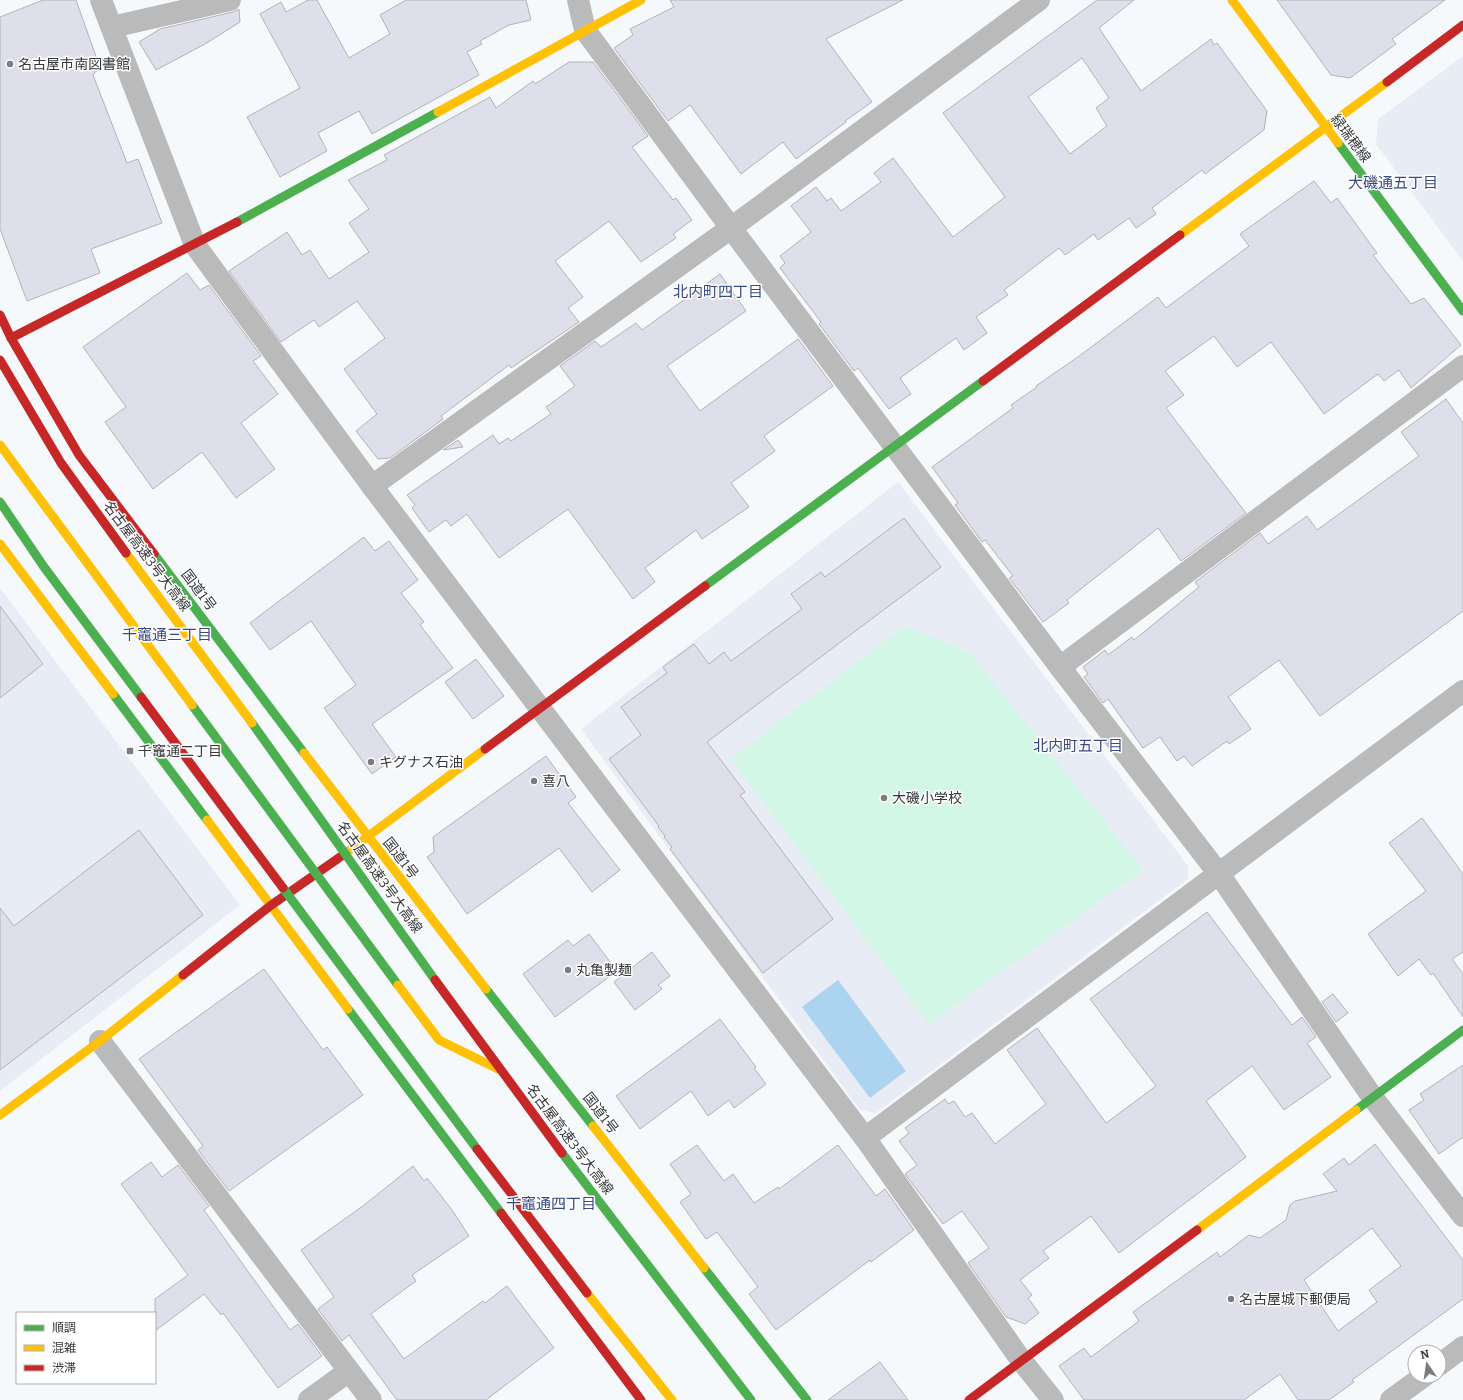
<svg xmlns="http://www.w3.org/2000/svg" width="1463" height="1400" viewBox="0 0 1463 1400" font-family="Bitter,'Noto Sans JP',serif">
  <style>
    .built { fill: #e8ecf5 }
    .green { fill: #d2f7e7 }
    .water { fill: #acd4f1 }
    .building { fill: #dedfea; stroke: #b2b3b6; fill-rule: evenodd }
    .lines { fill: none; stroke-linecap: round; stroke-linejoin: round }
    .street { stroke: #bababb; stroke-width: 22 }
    .fast { stroke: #4caf50; stroke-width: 9 }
    .slow { stroke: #ffc107; stroke-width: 9 }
    .jam { stroke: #c62828; stroke-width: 9 }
    .fast-bridge { stroke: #4caf50; stroke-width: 9 }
    .slow-bridge { stroke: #ffc107; stroke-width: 9 }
    .jam-bridge { stroke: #c62828; stroke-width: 9 }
    .poi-dot { fill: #7a7c7f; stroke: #fff; stroke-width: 1.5 }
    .labels { text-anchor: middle; stroke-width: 3; stroke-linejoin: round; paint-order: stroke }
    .poi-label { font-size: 14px; fill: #37383b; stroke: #fff; text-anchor: start }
    .street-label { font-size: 14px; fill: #37383b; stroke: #fff }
    .neighbourhood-label { font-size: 15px; fill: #394984; stroke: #fff }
  </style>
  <rect width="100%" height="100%" fill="#f6f9fc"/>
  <g class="built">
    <path d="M 1463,56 L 1463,261 L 1376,144 L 1378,119 Z"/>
    <path d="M 898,482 L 1188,866 L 1188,879 L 876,1113 L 860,1110 L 581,729 Z"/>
    <path d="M 0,588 L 240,905 L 0,1091 Z"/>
  </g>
  <path class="green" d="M 905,626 L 970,653 L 1143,870 L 929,1024 L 731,759 Z"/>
  <path class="water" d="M 838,980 L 906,1071 L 870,1098 L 802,1007 Z"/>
  <g class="building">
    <path d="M 43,0 L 76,0 L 98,62 L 98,69 L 93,75 L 127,163 L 138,159 L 162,223 L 91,249 L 100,273 L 27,301 L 0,229 L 0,17 Z"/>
    <path d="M 308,0 L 317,0 L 349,58 L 390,34 L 380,15 L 406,0 L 526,0 L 531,20 L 509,25 L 480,41 L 482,44 L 467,52 L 479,75 L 372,134 L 359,111 L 318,133 L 327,151 L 280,177 L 247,117 L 300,88 L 260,14 L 281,2 L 286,12 Z"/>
    <path d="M 670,0 L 903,0 L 826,39 L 872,102 L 845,121 L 846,122 L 796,159 L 783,142 L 741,174 L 690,105 L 668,121 L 614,48 L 633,35 L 630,29 L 674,7 Z"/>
    <path d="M 1097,0 L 1134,0 L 1099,28 L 1141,91 L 1211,39 L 1214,45 L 1217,43 L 1267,111 L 1264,130 L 1205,174 L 1202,170 L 1152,208 L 1156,214 L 1136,228 L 1129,218 L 1098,240 L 1094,234 L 1065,255 L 1059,248 L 1004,290 L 1008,295 L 976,317 L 987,333 L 964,350 L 956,338 L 900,378 L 911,394 L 889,409 L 858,368 L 854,371 L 819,324 L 821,322 L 780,268 L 785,263 L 780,256 L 811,232 L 791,206 L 816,187 L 827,201 L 831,198 L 841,211 L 881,182 L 874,173 L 893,158 L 953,237 L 1005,197 L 943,113 ZM 1082,58 L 1109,98 L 1096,108 L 1107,126 L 1070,154 L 1028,97 Z"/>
    <path d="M 1277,0 L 1445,0 L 1392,39 L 1396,44 L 1350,78 L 1331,75 Z"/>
    <path d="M 239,9 L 240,22 L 205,44 L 156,70 L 139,42 L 160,29 L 233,12 Z"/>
    <path d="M 569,62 L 593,62 L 648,136 L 632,147 L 673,200 L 676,198 L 692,220 L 673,234 L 676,238 L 641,262 L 609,221 L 555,261 L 583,297 L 568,308 L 579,322 L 511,368 L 509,365 L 441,416 L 443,419 L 390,458 L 378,459 L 356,431 L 377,414 L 344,369 L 385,338 L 357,301 L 319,327 L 314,320 L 281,342 L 229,271 L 287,232 L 302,255 L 310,250 L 329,279 L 369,252 L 349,223 L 369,209 L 348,180 L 387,160 L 384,155 L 490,97 L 496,108 L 533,81 L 535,84 Z"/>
    <path d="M 1314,181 L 1331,203 L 1337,198 L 1377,253 L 1373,255 L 1411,304 L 1424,298 L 1461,345 L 1411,388 L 1399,370 L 1384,381 L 1378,374 L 1324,414 L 1271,342 L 1237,367 L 1214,336 L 1165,371 L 1184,395 L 1166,408 L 1246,513 L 1181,561 L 1158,528 L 1067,600 L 1069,603 L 1043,622 L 1009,578 L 1013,576 L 985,540 L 982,542 L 955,505 L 958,503 L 932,467 L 1013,408 L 1011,405 L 1037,387 L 1036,386 L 1082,354 L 1158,297 L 1166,308 L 1249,246 L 1240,234 Z"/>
    <path d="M 187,273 L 200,290 L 209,285 L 261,356 L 253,361 L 278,394 L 241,423 L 275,469 L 236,498 L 202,452 L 153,489 L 105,422 L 126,407 L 83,347 Z"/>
    <path d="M 720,274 L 746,311 L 667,366 L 700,411 L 798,339 L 833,386 L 764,436 L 775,451 L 731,483 L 749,507 L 702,539 L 696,530 L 645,568 L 655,582 L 633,599 L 568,509 L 499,558 L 467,514 L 451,526 L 446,520 L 429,532 L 412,508 L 415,505 L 407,495 L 493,435 L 499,444 L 508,438 L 511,441 L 551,414 L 546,407 L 575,386 L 560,366 L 595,341 L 601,347 L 636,323 L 642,330 Z"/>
    <path d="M 1446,399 L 1463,423 L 1463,611 L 1320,716 L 1279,660 L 1228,697 L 1251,729 L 1229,744 L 1227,741 L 1192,766 L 1184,756 L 1177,761 L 1160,737 L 1143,748 L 1108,699 L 1103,703 L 1084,677 L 1088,674 L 1083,667 L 1105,650 L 1108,655 L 1132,637 L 1134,640 L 1199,587 L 1195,582 L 1260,533 L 1268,544 L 1307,516 L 1317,530 L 1419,456 L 1401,432 Z"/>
    <path d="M 458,440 L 463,447 L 443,450 Z"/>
    <path d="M 904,518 L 941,567 L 707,742 L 745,792 L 740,795 L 833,919 L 763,973 L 670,849 L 672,847 L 664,837 L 665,836 L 658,827 L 659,826 L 609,759 L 641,735 L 621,707 L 667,673 L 663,667 L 694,644 L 709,664 L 724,652 L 731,661 L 802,609 L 791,594 L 821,572 L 825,577 Z"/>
    <path d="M 364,537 L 375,551 L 389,541 L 418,580 L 401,593 L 424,622 L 420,625 L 453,668 L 372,724 L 396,757 L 372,774 L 324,708 L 356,685 L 311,621 L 270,650 L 250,623 Z"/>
    <path d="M 0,606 L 43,664 L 0,698 Z"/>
    <path d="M 476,659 L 504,696 L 473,719 L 445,682 Z"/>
    <path d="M 546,756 L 576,797 L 568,803 L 620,870 L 592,892 L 559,848 L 467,914 L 427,857 L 434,852 L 433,837 Z"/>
    <path d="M 1422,818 L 1463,874 L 1463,952 L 1452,959 L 1463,974 L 1463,1017 L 1433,973 L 1431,975 L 1419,959 L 1398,976 L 1368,934 L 1426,891 L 1389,843 Z"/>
    <path d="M 139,830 L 203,915 L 0,1070 L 0,908 L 14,926 Z"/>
    <path d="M 1207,912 L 1292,1025 L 1302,1017 L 1316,1037 L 1307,1043 L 1331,1077 L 1284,1110 L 1252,1066 L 1206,1101 L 1246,1157 L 1119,1253 L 1091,1216 L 1043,1251 L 1049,1258 L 1020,1280 L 1032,1295 L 1028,1298 L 1039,1313 L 1025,1324 L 1006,1317 L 968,1263 L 989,1248 L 962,1211 L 943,1224 L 905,1174 L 917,1165 L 899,1141 L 909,1133 L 905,1128 L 945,1099 L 948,1104 L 954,1101 L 965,1117 L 972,1113 L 995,1144 L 1046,1104 L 1007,1050 L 1037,1028 L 1106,1123 L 1156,1086 L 1090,999 Z"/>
    <path d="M 589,934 L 617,971 L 555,1017 L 523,974 L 568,940 L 573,946 Z"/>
    <path d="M 652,952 L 670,976 L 658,985 L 662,989 L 635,1010 L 614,982 Z"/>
    <path d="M 264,969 L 323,1050 L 327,1047 L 363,1095 L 229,1191 L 198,1150 L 203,1146 L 139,1059 Z"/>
    <path d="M 1333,994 L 1348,1013 L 1336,1022 L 1322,1002 Z"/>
    <path d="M 720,1019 L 756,1067 L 754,1068 L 766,1084 L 734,1108 L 729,1100 L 708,1116 L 691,1091 L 640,1129 L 616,1096 Z"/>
    <path d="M 1463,1065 L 1463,1137 L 1439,1154 L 1409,1110 L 1424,1100 L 1420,1094 Z"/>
    <path d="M 1375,1144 L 1463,1260 L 1463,1299 L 1352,1380 L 1354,1382 L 1329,1400 L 1298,1400 L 1280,1374 L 1244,1400 L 1084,1400 L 1059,1366 L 1084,1348 L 1091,1357 L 1139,1321 L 1133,1312 L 1217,1252 L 1220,1257 L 1249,1235 L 1260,1238 L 1286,1220 L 1290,1205 L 1295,1201 L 1337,1191 L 1323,1174 L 1344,1158 L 1349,1165 ZM 1372,1228 L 1401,1266 L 1369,1290 L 1377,1302 L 1338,1331 L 1304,1280 Z"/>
    <path d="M 697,1145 L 724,1181 L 733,1174 L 754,1203 L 778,1187 L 779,1189 L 838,1145 L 876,1196 L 885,1189 L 914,1230 L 871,1262 L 870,1260 L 776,1330 L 749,1294 L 758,1287 L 717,1232 L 706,1239 L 680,1202 L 691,1194 L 670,1164 Z"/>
    <path d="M 151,1162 L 162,1177 L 178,1165 L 209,1206 L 204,1210 L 290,1330 L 298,1324 L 322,1356 L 278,1388 L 223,1313 L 221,1315 L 204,1294 L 155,1331 L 155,1299 L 188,1275 L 121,1184 Z"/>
    <path d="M 413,1166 L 424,1181 L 427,1178 L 452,1210 L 469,1236 L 412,1275 L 416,1281 L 371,1314 L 404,1359 L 483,1301 L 485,1303 L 507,1286 L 554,1348 L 486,1400 L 397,1400 L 349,1335 L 342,1341 L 318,1309 L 334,1297 L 301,1250 L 363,1206 Z"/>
    <path d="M 880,1362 L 908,1400 L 828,1400 Z"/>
  </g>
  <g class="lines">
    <g class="street">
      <path d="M 101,0 L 195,245 L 372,486 L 865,1138 L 1021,1360 L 1053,1400"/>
      <path d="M 578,0 L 585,30 L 731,228 L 1060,667 L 1219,874 L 1373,1098 L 1463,1216"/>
      <path d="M 112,27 L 230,0"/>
      <path d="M 372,486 L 731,228 L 1039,0"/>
      <path d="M 1060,667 L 1463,366"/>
      <path d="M 100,1041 L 371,1400"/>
      <path d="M 865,1138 L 1463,691"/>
      <path d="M 1439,1365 L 1463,1347"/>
      <path d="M 309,1400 L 349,1371"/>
      <path d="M 1391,1400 L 1424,1376"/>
    </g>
    <g class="fast">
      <path d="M 1338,143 L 1463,311"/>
      <path d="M 237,222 L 438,112"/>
      <path d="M 154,554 L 304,753"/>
      <path d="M 705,586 L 983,381"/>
      <path d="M 113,694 L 207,820"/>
      <path d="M 486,989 L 593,1126"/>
      <path d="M 348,1009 L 501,1213"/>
      <path d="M 1356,1110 L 1463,1030"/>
      <path d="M 704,1268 L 807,1400"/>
    </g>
    <g class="slow">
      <path d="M 1232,0 L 1338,143"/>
      <path d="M 438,112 L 641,0"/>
      <path d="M 1180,235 L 1387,82"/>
      <path d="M 0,544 L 113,694"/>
      <path d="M 304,753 L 486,989"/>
      <path d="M 207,820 L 348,1009"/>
      <path d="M 343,855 L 485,749"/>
      <path d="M 0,1115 L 100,1041 L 183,975"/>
      <path d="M 593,1126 L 704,1268"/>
      <path d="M 1197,1230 L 1356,1110"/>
    </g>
    <g class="jam">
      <path d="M 1387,82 L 1463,25"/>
      <path d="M 0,315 L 11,338 L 79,455 L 154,554"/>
      <path d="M 11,338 L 237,222"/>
      <path d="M 983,381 L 1180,235"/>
      <path d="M 485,749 L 705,586"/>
      <path d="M 183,975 L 270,906 L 343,855"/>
      <path d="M 501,1213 L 641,1400"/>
      <path d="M 969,1400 L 1197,1230"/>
    </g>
    <g class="fast-bridge">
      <path d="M 0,502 L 44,567 L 141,697"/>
      <path d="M 192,705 L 398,985"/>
      <path d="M 252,723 L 435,980"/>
      <path d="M 283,888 L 477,1149"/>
      <path d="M 562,1153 L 751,1400"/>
    </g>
    <g class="slow-bridge">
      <path d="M 0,445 L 192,705"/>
      <path d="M 126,553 L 252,723"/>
      <path d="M 398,985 L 439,1040 L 498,1069"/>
      <path d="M 587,1293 L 672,1400"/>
    </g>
    <g class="jam-bridge">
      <path d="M 0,360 L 61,463 L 126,553"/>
      <path d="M 141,697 L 283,888"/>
      <path d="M 435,980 L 562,1153"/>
      <path d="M 477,1149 L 587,1293"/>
    </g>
  </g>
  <g class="poi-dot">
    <circle cx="10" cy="64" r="4"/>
    <rect x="126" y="747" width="8" height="8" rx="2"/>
    <circle cx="371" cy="762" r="4"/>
    <circle cx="534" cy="781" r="4"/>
    <circle cx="884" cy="798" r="4"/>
    <circle cx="568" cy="970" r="4"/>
    <circle cx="1231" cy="1299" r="4"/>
  </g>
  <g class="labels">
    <g class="poi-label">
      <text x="18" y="69">名古屋市南図書館</text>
      <text x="138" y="756">千竈通二丁目</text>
      <text x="379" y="767">キグナス石油</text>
      <text x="542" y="786">喜八</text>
      <text x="892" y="803">大磯小学校</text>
      <text x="576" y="975">丸亀製麺</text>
      <text x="1239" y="1304">名古屋城下郵便局</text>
    </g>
    <g class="street-label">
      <text transform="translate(1351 138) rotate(53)" y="5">緑瑞穂線</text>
      <text transform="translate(147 556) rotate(53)" y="5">名古屋高速3号大高線</text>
      <text transform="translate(199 590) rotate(53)" y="5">国道1号</text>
      <text transform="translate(401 858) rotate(52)" y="5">国道1号</text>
      <text transform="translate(380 877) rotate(54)" y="5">名古屋高速3号大高線</text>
      <text transform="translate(601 1113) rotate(52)" y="5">国道1号</text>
      <text transform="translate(570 1139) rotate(53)" y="5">名古屋高速3号大高線</text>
    </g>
    <g class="neighbourhood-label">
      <text x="1393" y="188">大磯通五丁目</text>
      <text x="718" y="297">北内町四丁目</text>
      <text x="167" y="640">千竈通三丁目</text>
      <text x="1078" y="751">北内町五丁目</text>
      <text x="551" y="1209">千竈通四丁目</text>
    </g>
  </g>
  <rect x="16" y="1312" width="140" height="72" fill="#ffffff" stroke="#afafb1"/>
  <rect x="24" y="1325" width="20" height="6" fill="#4caf50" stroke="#afafb1"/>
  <text x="52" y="1332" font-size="12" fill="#37383b">順調</text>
  <rect x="24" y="1345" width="20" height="6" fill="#ffc107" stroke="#afafb1"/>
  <text x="52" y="1352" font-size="12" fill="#37383b">混雑</text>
  <rect x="24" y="1365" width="20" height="6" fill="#c62828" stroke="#afafb1"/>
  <text x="52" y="1372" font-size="12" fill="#37383b">渋滞</text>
  <g transform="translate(1427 1364) rotate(347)"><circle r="19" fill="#ffffff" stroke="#afafb1"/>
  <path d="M0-3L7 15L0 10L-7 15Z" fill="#7a7c7f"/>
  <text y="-6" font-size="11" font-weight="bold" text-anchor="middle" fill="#37383b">N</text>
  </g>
</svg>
